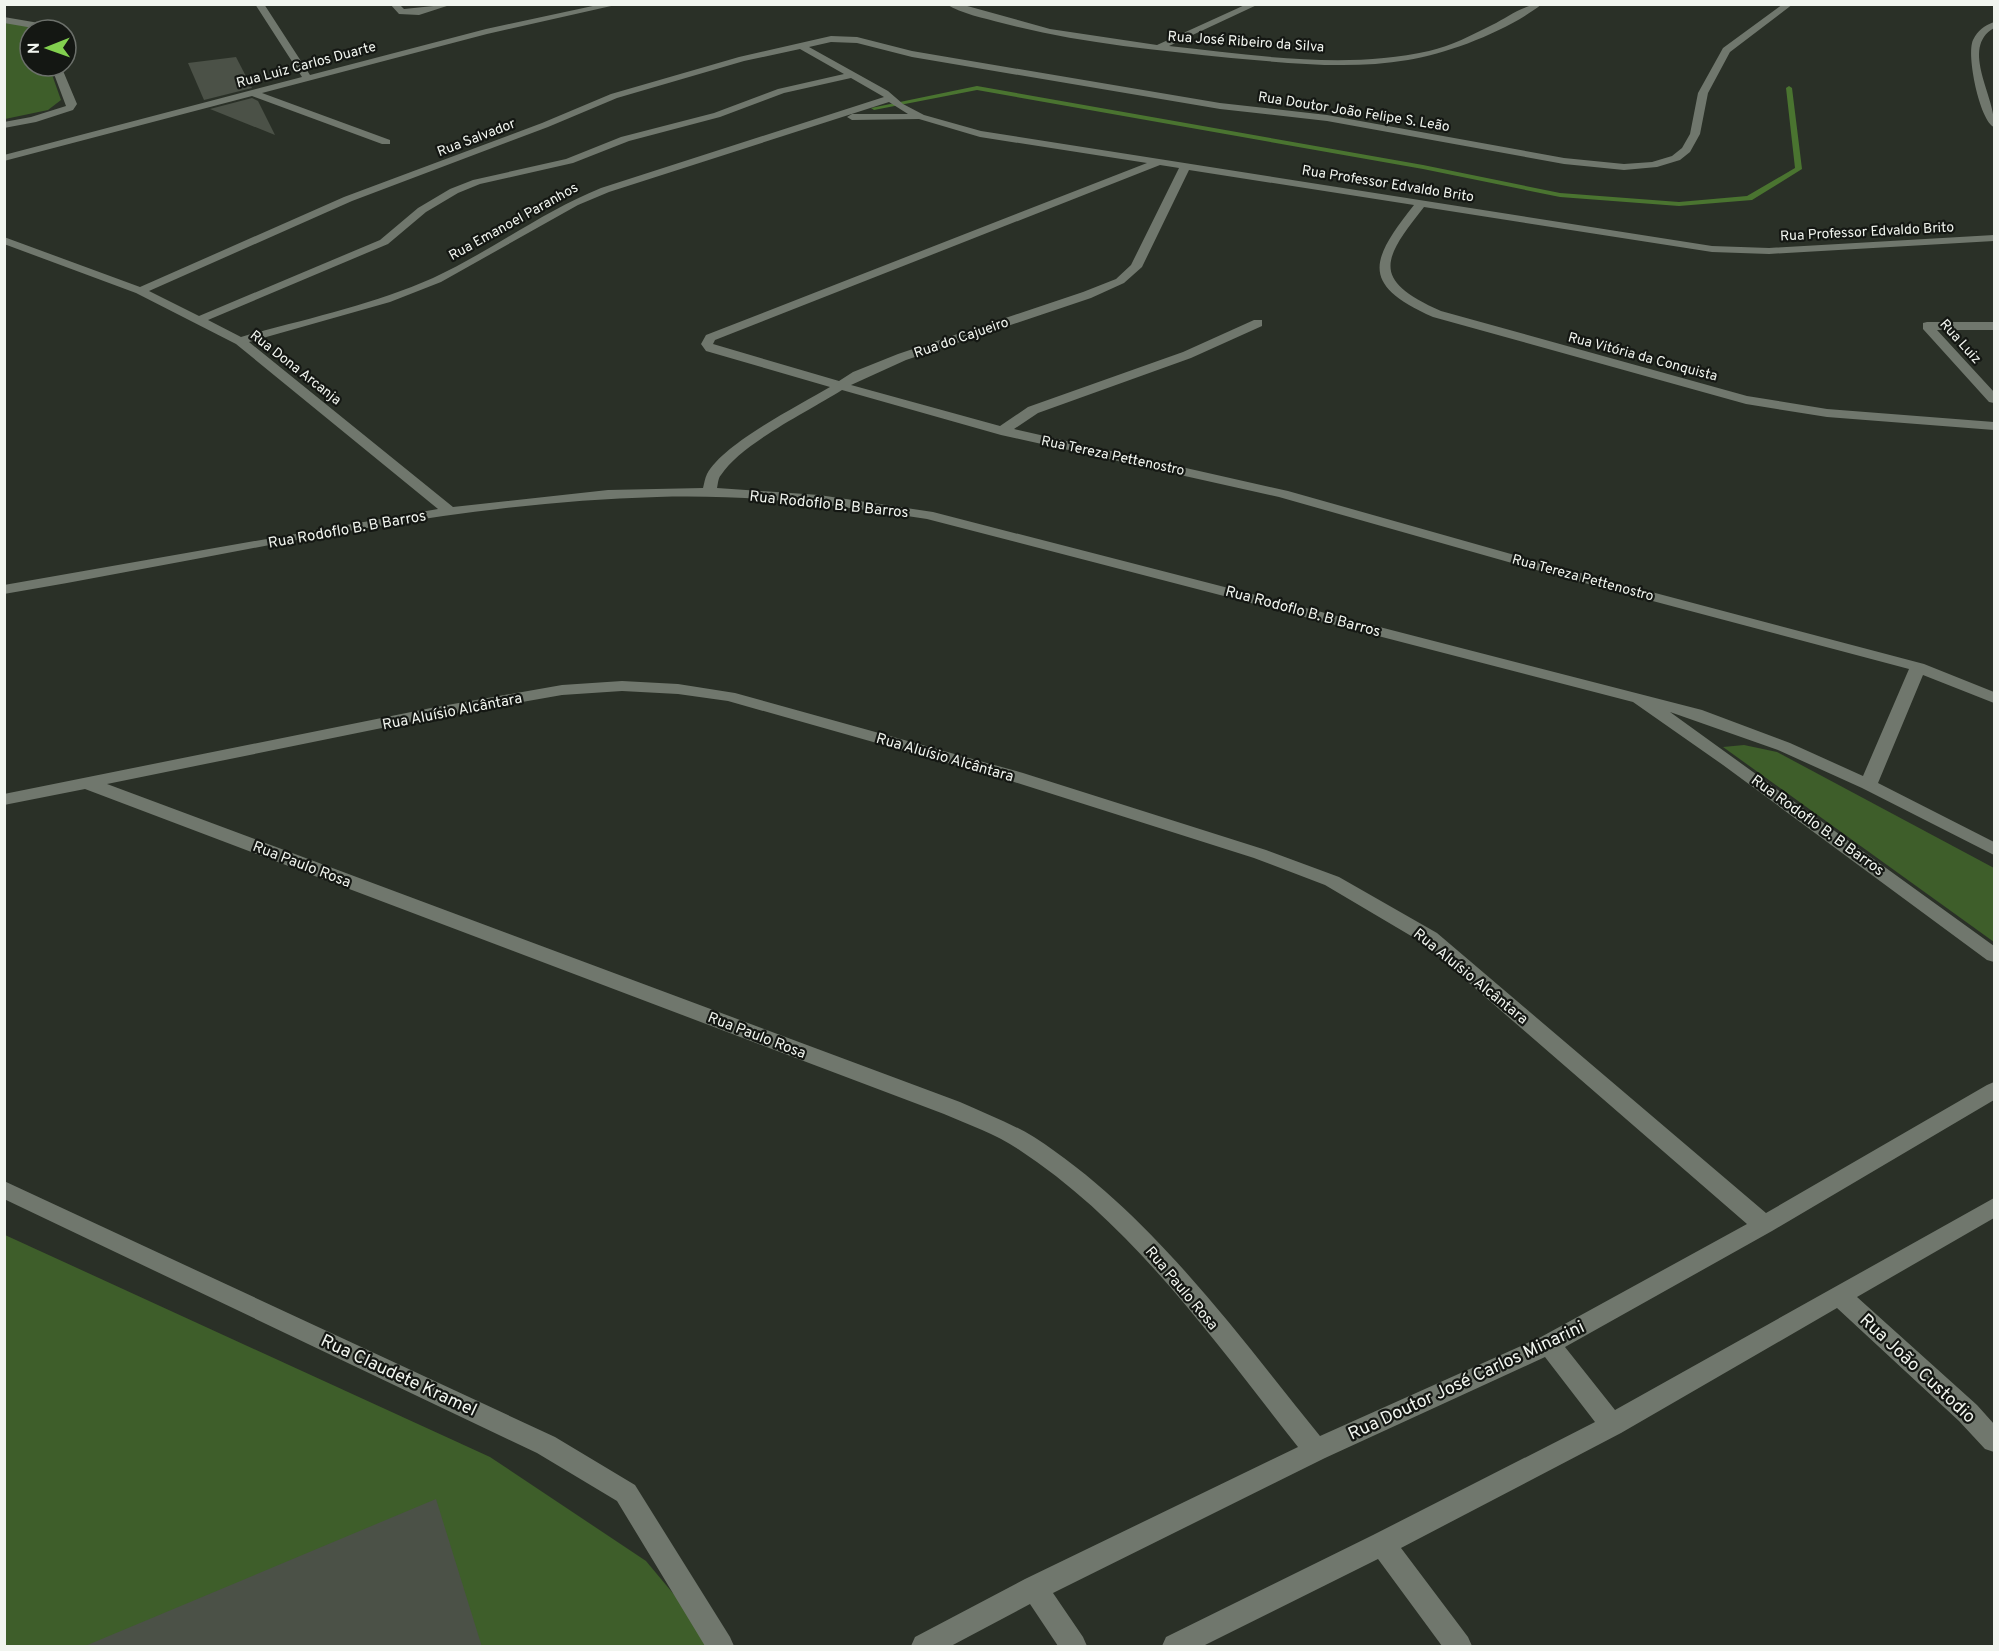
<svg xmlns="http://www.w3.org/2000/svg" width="1999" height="1651" viewBox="0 0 1999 1651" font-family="Overpass,sans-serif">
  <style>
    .green { fill: #3e5e2a }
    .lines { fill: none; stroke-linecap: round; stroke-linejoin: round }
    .stream { fill: #4a7430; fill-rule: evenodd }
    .building { fill: #4b5147 }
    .minor { fill: #70776d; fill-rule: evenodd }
    .labels { text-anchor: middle; stroke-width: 4.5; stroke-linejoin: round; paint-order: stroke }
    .far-street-label { font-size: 14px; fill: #f1f5ef; stroke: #141713 }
    .street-label { font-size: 15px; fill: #f1f5ef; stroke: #141713 }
    .near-street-label { font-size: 18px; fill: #f1f5ef; stroke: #141713 }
  </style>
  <rect width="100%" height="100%" fill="#2a3027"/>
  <g class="green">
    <path d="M 4,20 L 33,24 L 35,30 L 30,30 L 30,66 L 49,66 L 61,100 L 48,110 L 5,119 Z"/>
    <path d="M 1744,745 L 1777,752 L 1994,868 L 1994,942 L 1723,747 Z"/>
    <path d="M 5,1235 L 490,1457 L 646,1561 L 717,1646 L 5,1646 Z"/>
  </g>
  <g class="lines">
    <path class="stream" d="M 977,86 L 1423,165 L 1560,193 L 1679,202 L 1747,196 L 1795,168 L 1786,88 L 1789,86 L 1792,88 L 1802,169 L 1752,200 L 1679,206 L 1560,197 L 1423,169 L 977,90 L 874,110 L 871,108 Z"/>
  </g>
  <g class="building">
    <path d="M 236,57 L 252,88 L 204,100 L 188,63 Z"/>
    <path d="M 252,98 L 258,101 L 275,135 L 210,109 Z"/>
    <path d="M 436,1499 L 482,1647 L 85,1647 L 85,1646 Z"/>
  </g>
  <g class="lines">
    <g class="minor">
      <path d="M 255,4 L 264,4 L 310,75 L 486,29 L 602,4 L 620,4 L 487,34 L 262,93 L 390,140 L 390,144 L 382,144 L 252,96 L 4,161 L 4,155 L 302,77 Z"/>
      <path d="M 390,4 L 399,4 L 404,9 L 453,4 L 419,15 L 399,14 Z"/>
      <path d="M 946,4 L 960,4 L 1050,29 L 1157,45 L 1247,4 L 1259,4 L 1169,46 C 1253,55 1345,70 1429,51 C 1451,46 1472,35 1492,25 C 1508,17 1524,4 1542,4 C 1509,30 1450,53 1408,60 C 1350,70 1289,63 1231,58 C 1155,50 1077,43 1002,23 C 984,18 962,14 946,4 Z"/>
      <path d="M 1783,4 L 1793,4 L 1730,52 L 1708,93 L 1700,134 L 1690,152 L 1680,160 L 1657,167 L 1624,170 L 1564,164 L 1327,121 L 1220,109 L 912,57 L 857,43 L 831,42 L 809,47 L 888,91 L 903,104 L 924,115 L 981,131 L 1712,246 L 1769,248 L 1994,235 L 1994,241 L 1769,254 L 1712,252 L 1424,207 C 1382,260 1371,280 1441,311 L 1747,396 L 1827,409 L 1994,422 L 1994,430 L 1827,417 L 1746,404 L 1433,317 C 1360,284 1370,261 1414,205 L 1189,170 L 1142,267 L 1124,283 L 1091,298 L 906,360 L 851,385 L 1000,426 L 1028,407 L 1183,352 L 1254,320 L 1262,320 L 1262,326 L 1191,358 L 1038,413 L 1014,429 L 1288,491 L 1557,567 L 1924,664 L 1994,692 L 1994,703 L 1923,675 L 1878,783 L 1994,842 L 1994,855 L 1862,788 L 1778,750 L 1670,712 L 1994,946 L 1994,962 L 1987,960 L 1723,765 L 1633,702 L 927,519 C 838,505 748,494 657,497 C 437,503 221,558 4,594 L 4,585 L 438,509 L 236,344 L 136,293 L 4,244 L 4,237 L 140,287 L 344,197 L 542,123 L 611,94 L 739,57 L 831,36 L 857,37 L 912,51 L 1220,103 L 1327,115 L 1564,158 L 1624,164 L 1652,162 L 1672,156 L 1682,148 L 1690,134 L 1698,93 L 1723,48 ZM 800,49 L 844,74 L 778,89 L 714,113 L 621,137 L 566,159 L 473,180 L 450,189 L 418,208 L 380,240 L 199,316 L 149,291 L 352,201 L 548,127 L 617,98 L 744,61 ZM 851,78 L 884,97 L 601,188 C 542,212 491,251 433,278 C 372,305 305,319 241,337 L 208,320 L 388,244 L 426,212 L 458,193 L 480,184 L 573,163 L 629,141 L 720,117 L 784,93 ZM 889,102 L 908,114 L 852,114 L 847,117 L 852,120 L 919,119 L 980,137 L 1147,163 L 706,335 L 701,344 L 706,351 L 830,387 C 798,406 724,443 707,474 C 705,478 704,484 703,488 L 608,490 L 453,507 L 249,342 L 390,302 L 441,282 L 578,205 L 609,192 ZM 1160,165 L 1179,168 L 1131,265 L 1116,279 L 1083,292 L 898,354 L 853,372 L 839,381 L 713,344 L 715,340 ZM 842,390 L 1001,435 L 1279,497 L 1547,573 L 1909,669 L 1863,776 L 1790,743 L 1702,710 L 933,512 L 819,495 L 717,488 C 718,484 718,478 721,475 C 742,443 809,411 842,390 Z"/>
      <path d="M 4,17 L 39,23 L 45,30 L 4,23 Z"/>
      <path d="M 1994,22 L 1994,28 C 1959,48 1997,98 1994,127 C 1980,121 1966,55 1973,40 C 1978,30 1984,26 1994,22 Z"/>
      <path d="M 51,66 L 61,66 L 77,104 L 73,110 L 36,122 L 4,128 L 4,122 L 31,117 L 66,106 Z"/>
      <path d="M 1927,322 L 1994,322 L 1994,330 L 1937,330 L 1994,392 L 1994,403 L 1989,402 L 1923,329 L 1923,323 Z"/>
      <path d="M 622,681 L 678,684 L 735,693 L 1023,773 L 1266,850 L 1339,877 L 1437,933 L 1766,1213 L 1987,1085 L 1994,1082 L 1994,1100 L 1772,1231 L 1565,1347 L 1615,1410 L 1994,1198 L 1994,1218 L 1857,1297 L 1977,1405 L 1994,1424 L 1994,1452 L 1985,1449 L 1959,1421 L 1837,1308 L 1621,1433 L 1401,1548 L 1468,1637 L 1472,1646 L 1442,1646 L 1378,1559 L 1203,1646 L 1162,1646 L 1166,1637 L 1373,1535 L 1595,1422 L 1545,1357 L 1325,1458 L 1053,1593 L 1083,1637 L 1087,1646 L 1058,1646 L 1030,1604 L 951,1646 L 911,1646 L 915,1637 L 1025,1579 L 1298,1447 C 1214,1341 1133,1224 1018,1149 C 996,1134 969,1125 944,1114 L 85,789 L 4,805 L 4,794 L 436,707 L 562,685 ZM 622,691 L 678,694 L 728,701 L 1011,781 L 1254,858 L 1325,885 L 1423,943 L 1747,1224 L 1541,1337 L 1320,1436 C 1234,1330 1151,1213 1034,1137 C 1011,1123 984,1113 960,1102 L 107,784 L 436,717 L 562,695 Z"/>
      <path d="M 4,1181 L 555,1437 L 635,1485 L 730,1637 L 734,1646 L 705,1646 L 617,1501 L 537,1453 L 4,1199 Z"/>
    </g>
  </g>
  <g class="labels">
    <g class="far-street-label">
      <text transform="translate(1246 41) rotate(4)" y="5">Rua José Ribeiro da Silva</text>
      <text transform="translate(306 64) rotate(-15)" y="5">Rua Luiz Carlos Duarte</text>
      <text transform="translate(1354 111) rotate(9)" y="5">Rua Doutor João Felipe S. Leão</text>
      <text transform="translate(476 137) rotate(-21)" y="5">Rua Salvador</text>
      <text transform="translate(1388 183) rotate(9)" y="5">Rua Professor Edvaldo Brito</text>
      <text transform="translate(513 221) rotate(-29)" y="5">Rua Emanoel Paranhos</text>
      <text transform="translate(1867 231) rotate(-3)" y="5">Rua Professor Edvaldo Brito</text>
      <text transform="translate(961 337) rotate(-19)" y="5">Rua do Cajueiro</text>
      <text transform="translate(1961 341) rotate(48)" y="5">Rua Luiz</text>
      <text transform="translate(1643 356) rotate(15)" y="5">Rua Vitória da Conquista</text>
      <text transform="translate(296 367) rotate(38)" y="5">Rua Dona Arcanja</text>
      <text transform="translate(1113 455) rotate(12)" y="5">Rua Tereza Pettenostro</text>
      <text transform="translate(1583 577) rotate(15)" y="5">Rua Tereza Pettenostro</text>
    </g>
    <g class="street-label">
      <text transform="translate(829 504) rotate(6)" y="5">Rua Rodoflo B. B Barros</text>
      <text transform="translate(347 529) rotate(-10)" y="5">Rua Rodoflo B. B Barros</text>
      <text transform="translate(1303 611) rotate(15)" y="5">Rua Rodoflo B. B Barros</text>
      <text transform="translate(452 711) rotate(-11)" y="5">Rua Aluísio Alcântara</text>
      <text transform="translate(945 757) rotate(16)" y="5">Rua Aluísio Alcântara</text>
      <text transform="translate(1818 825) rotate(36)" y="5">Rua Rodoflo B. B Barros</text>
      <text transform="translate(302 864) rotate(21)" y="5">Rua Paulo Rosa</text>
      <text transform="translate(1471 976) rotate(39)" y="5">Rua Aluísio Alcântara</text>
      <text transform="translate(757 1035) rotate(21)" y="5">Rua Paulo Rosa</text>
      <text transform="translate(1182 1288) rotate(50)" y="5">Rua Paulo Rosa</text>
    </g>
    <g class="near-street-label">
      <text transform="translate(1918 1368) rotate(43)" y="6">Rua João Custodio</text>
      <text transform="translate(399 1375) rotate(25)" y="6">Rua Claudete Kramel</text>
      <text transform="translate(1466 1380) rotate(-25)" y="6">Rua Doutor José Carlos Minarini</text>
    </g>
  </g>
  <rect width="1999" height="1651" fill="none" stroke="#f1f5ef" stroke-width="12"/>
  <g transform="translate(48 48) rotate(269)"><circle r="28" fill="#141713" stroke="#6c706b" stroke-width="1.5"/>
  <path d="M0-4.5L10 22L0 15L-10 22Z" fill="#82d04f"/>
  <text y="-9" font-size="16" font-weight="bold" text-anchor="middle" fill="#f1f5ef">N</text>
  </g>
</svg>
